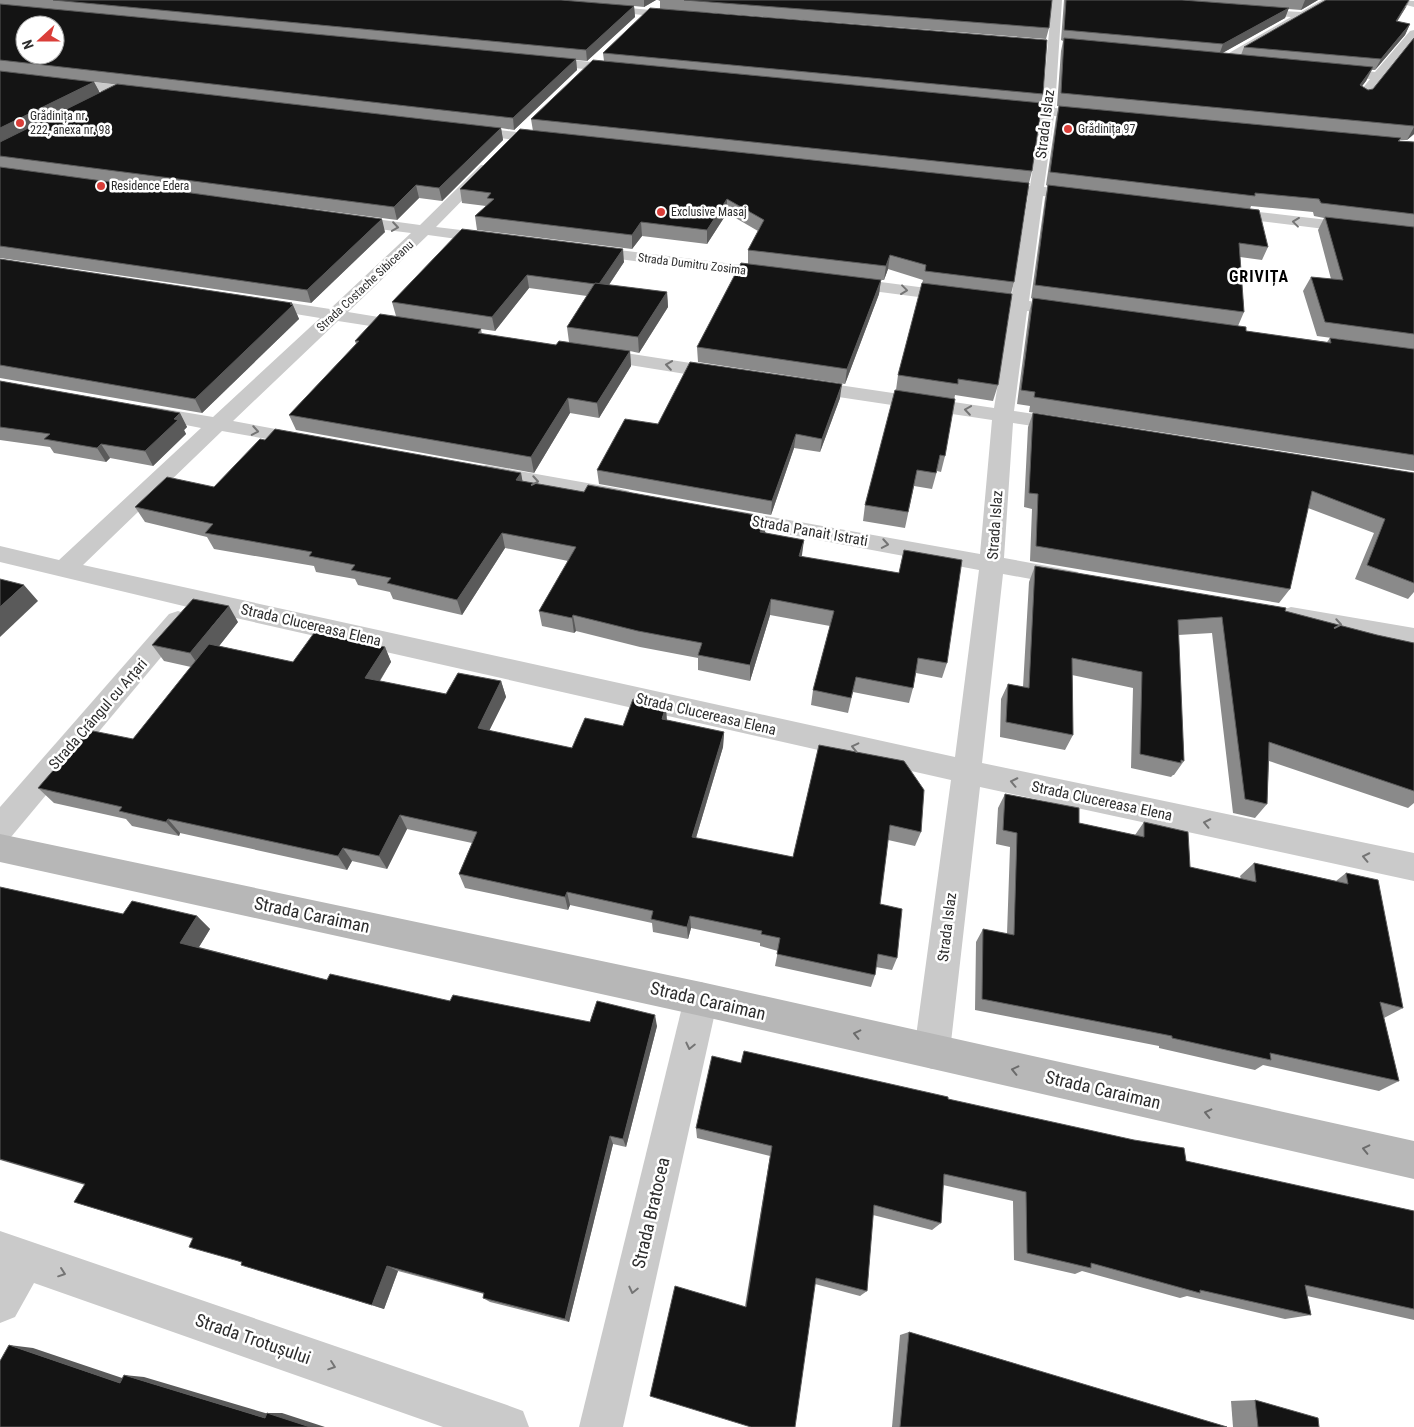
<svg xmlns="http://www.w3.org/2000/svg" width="1414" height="1427" viewBox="0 0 1414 1427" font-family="'Roboto Condensed',sans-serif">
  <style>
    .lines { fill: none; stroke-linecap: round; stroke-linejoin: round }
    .street { fill: #cacaca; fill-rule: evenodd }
    .secondary { fill: #b7b7b7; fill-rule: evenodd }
    .wall { fill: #8a8a8a; fill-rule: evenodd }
    .shaded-wall { fill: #5a5a5a }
    .building { fill: #141414; stroke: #5a5a5a; fill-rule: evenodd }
    .oneway { stroke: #747474 }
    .oneway2 { stroke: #6b6b6b }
    .poi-dot { fill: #da3e39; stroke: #fff; stroke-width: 2 }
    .labels { text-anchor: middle; stroke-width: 5; stroke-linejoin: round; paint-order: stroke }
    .far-poi-label { font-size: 12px; fill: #2d2d2d; stroke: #fff; text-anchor: start }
    .far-street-label { font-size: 12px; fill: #2d2d2d; stroke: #fff }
    .street-label { font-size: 15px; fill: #2d2d2d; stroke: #fff }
    .far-district-label { font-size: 16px; font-weight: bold; letter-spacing: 1px; fill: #000; stroke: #fff }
    .near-street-label { font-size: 18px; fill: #2d2d2d; stroke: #fff }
  </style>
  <rect width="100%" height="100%" fill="#fff"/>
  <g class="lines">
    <g class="street">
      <path d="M 1052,0 L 1062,0 L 1055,108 L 1093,112 L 1100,116 L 1093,120 L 1054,116 L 1044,187 L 1082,191 L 1087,193 L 1090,196 L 1087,199 L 1082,201 L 1043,196 L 1029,301 L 1073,307 L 1076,311 L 1073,315 L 1067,316 L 1027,311 L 1014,411 L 1067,419 L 1074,421 L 1077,425 L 1074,429 L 1067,431 L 1013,423 L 1004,558 L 1069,570 L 1078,572 L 1081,578 L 1078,584 L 1069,586 L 1003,574 L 982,763 L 1414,853 L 1414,881 L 980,787 L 950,1051 L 945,1064 L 932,1069 L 919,1064 L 914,1051 L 951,780 L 196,609 L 0,562 L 0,546 L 59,560 L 201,428 L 140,416 L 137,412 L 140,408 L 147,406 L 213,417 L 320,318 L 253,307 L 250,303 L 253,299 L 259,298 L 330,309 L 411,233 L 346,225 L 340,223 L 338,220 L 340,217 L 346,215 L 420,225 L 481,165 L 491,165 L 493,168 L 491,171 L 436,227 L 494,234 L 500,236 L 502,239 L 500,242 L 494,244 L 428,235 L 348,312 L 415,323 L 418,327 L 415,331 L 409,332 L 338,321 L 233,421 L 313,436 L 316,440 L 313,444 L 306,446 L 222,431 L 83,565 L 955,757 L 979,570 L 727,523 L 719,521 L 716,516 L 719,511 L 727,509 L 980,554 L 992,420 L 805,392 L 798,390 L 795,386 L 798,382 L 805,380 L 994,408 L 1010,309 L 842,287 L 836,286 L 833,282 L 836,278 L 842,277 L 1011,299 L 1028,195 L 991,190 L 986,189 L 984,186 L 986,183 L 991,182 L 1030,186 L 1041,115 L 1004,111 L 998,107 L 1004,103 L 1042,107 Z"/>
      <path d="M 1322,0 L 1335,0 L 1227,63 L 1223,64 L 1217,60 L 1291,17 L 1250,14 L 1246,13 L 1245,11 L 1246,9 L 1301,12 Z"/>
      <path d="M 1393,0 L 1414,1 L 1414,7 L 1394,2 Z"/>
      <path d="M 598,5 L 682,13 L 687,16 L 682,19 L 594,10 L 593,8 Z"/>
      <path d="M 1414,30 L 1414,40 L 1372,92 L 1368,93 L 1362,89 L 1370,79 L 1333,75 L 1327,71 L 1333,67 L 1375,72 L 1410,31 Z"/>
      <path d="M 539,57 L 623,65 L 629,69 L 623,73 L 535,64 L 533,61 Z"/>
      <path d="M 0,72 L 148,88 L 154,92 L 148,96 L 0,80 Z"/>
      <path d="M 464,126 L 550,136 L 557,140 L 550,144 L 459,133 L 457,130 Z"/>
      <path d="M 1224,208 L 1414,230 L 1414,240 L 1219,216 L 1216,213 L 1219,210 Z"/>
      <path d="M 586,246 L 774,269 L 780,270 L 782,274 L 780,278 L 774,279 L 580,254 L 578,251 L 580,248 Z"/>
      <path d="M 593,348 L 723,368 L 730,370 L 733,374 L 730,378 L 723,380 L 586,358 L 584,354 L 586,350 Z"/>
      <path d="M 486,465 L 621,489 L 629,491 L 632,496 L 629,501 L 621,503 L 478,477 L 475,472 L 478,467 Z"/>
      <path d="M 1291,607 L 1414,628 L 1414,646 L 1282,622 L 1278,616 L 1282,610 Z"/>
      <path d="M 178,611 L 187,614 L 191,620 L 187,626 L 11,837 L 0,841 L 0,807 L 169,614 Z"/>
      <path d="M 701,982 L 713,987 L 718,999 L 623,1427 L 579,1427 L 684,999 L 689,987 Z"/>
      <path d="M 0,1231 L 507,1405 L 523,1411 L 529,1427 L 443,1427 L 34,1283 L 15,1317 L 0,1323 Z"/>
    </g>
    <path class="secondary" d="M 0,834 L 701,982 L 1414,1141 L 1414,1179 L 701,1016 L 0,862 Z"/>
  </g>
  <g class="wall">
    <path d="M 0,0 L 656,0 L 644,7 L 634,6 L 635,17 L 587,61 L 576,60 L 577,70 L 514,130 L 501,128 L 503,140 L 442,201 L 419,198 L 397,220 L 106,182 L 385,232 L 311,303 L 0,258 L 0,71 L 93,82 L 0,71 ZM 94,82 L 209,95 L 100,93 Z"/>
    <path d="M 658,0 L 1052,0 L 1049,28 L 1046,39 L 703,12 L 1043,94 L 1041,103 L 1032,171 L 1029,183 L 1014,282 L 1011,294 L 998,385 L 993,401 L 955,395 L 945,456 L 941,472 L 937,471 L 932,489 L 914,486 L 905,528 L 863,521 L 865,505 L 896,390 L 898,375 L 923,280 L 888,269 L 884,280 L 881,280 L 879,294 L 845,384 L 698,362 L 697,347 L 748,264 L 748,250 L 758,231 L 727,213 L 707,244 L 642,236 L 632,249 L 477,230 L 475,216 L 486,206 L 462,203 L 460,189 L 533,131 L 531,119 L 604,61 L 603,53 L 660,8 L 660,1 Z"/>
    <path d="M 1064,0 L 1318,0 L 1301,10 L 1288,9 L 1285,18 L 1222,53 L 1241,55 L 1244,47 L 1406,7 L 1397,22 L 1410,24 L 1405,35 L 1375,70 L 1372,70 L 1366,81 L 1362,86 L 1368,90 L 1373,89 L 1414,38 L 1414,134 L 1407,140 L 1400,140 L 1400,141 L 1414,142 L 1414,349 L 1317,336 L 1303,291 L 1311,277 L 1331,279 L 1318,230 L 1324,218 L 1314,216 L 1313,212 L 1251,206 L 1250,209 L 1268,247 L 1262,260 L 1240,257 L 1244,312 L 1238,326 L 1246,331 L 1327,342 L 1330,338 L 1414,349 L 1414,471 L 1029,412 L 1030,406 L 1017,404 L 1029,312 L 1033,299 L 1031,298 L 1045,198 L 1048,186 L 1046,185 L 1056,118 L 1059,106 L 1057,106 L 1061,51 L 1063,41 L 1061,40 Z"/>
    <path d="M 462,229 L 624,262 L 609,285 L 667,292 L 668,307 L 639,353 L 630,351 L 631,366 L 599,418 L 570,413 L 534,473 L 296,430 L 289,415 L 356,344 L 355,341 L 396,316 L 392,302 ZM 529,288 L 587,296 L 567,327 L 569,342 L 556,345 L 482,334 L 481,329 L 495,331 Z"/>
    <path d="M 0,259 L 293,305 L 299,319 L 202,413 L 0,378 Z"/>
    <path d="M 0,381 L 180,413 L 187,427 L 184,430 L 186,434 L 153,466 L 110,458 L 106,462 L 54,453 L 50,447 L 0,440 Z"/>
    <path d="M 840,398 L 820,452 L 794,448 L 771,515 L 599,484 L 597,470 L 658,424 Z"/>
    <path d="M 1033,413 L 1414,473 L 1414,592 L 1408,599 L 1355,579 L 1374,533 L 1308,508 L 1290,589 L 1279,603 L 1030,561 L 1032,509 L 1024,507 L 1028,427 Z"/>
    <path d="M 521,473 L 522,481 L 584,492 L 766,517 L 765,532 L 802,557 L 899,573 L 904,550 L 947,663 L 942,678 L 916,673 L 913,688 L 909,703 L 853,692 L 848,713 L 811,705 L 813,690 L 830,626 L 770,615 L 750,681 L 698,670 L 698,658 L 640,647 L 576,631 L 574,633 L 542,626 L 539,611 L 568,561 L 505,548 L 462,615 L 393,599 L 390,592 L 358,585 L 355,579 L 316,572 L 314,566 L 214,549 L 207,537 L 145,522 L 135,507 L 214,487 Z"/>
    <path d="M 1035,566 L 1285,611 L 1377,635 L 1414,643 L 1414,803 L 1408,808 L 1269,761 L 1267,804 L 1255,818 L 1233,813 L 1212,633 L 1178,635 L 1184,761 L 1174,775 L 1173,775 L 1171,777 L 1131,768 L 1133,688 L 1072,675 L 1073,735 L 1065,750 L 1000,737 L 1001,699 L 1008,684 L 1023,687 L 1029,582 Z"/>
    <path d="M 238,622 L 219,646 L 293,662 L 385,647 L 391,662 L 380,681 L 446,694 L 501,681 L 506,697 L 489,731 L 572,748 L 623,726 L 667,720 L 724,732 L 723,747 L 696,838 L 793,857 L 819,745 L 921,832 L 915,846 L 888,840 L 880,904 L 897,958 L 892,970 L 876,967 L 875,975 L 871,987 L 775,966 L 778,951 L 760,946 L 760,943 L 691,928 L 688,939 L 653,932 L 652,923 L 570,905 L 568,910 L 465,888 L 459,874 L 472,843 L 407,829 L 387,869 L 352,861 L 347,870 L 180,833 L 179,836 L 132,826 L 126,819 L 54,803 L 38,788 L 133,739 L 191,667 L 164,661 L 152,645 Z"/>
    <path d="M 1005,794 L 1079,823 L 1135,835 L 1144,822 L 1190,867 L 1241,879 L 1240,876 L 1254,863 L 1336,881 L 1346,873 L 1403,1008 L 1384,1018 L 1399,1081 L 1379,1091 L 1263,1065 L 1255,1070 L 1159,1048 L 1159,1046 L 975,1010 L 976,942 L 983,929 L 1007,934 L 1010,847 L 996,844 L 998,808 Z"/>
    <path d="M 0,887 L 123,914 L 197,916 L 210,929 L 199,947 L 327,980 L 450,1001 L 590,1022 L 657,1026 L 626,1147 L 613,1144 L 569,1322 L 490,1302 L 483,1298 L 484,1294 L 398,1271 L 384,1309 L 241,1265 L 242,1263 L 193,1239 L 74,1202 L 85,1185 L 0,1160 Z"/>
    <path d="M 741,1063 L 948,1099 L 1186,1161 L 1414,1211 L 1414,1320 L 1307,1296 L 1311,1315 L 1285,1319 L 1187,1296 L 1180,1298 L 1082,1271 L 1075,1274 L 1014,1260 L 1013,1201 L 943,1185 L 941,1223 L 932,1230 L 873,1215 L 867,1291 L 860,1296 L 815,1284 L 745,1306 L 770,1156 L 697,1138 L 696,1128 Z"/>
    <path d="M 909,1332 L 1227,1427 L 892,1427 L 900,1335 Z"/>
    <path d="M 1255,1400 L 1319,1427 L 1233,1427 L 1231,1401 Z"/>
  </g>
  <g class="shaded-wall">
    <path d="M 644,0 L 656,0 L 644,7 Z"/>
    <path d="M 1305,0 L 1318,0 L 1301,10 Z"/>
    <path d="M 1410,0 L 1406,7 L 1390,32 L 1396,21 Z"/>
    <path d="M 634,6 L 635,17 L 587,61 L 586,50 Z"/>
    <path d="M 1289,8 L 1285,18 L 1219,55 L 1223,44 Z"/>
    <path d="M 1410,24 L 1405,35 L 1375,70 L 1381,59 Z"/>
    <path d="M 576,59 L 577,70 L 514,130 L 513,118 Z"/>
    <path d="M 1373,67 L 1366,81 L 1353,98 L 1360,85 Z"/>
    <path d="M 94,82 L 100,93 L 0,144 L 0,128 Z"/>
    <path d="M 1414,127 L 1414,134 L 1407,140 Z"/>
    <path d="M 501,128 L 503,140 L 442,201 L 439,188 Z"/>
    <path d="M 416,185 L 419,198 L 397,220 L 394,207 Z"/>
    <path d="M 727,199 L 727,213 L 707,244 L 707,230 Z"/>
    <path d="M 382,219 L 385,232 L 311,303 L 307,290 Z"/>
    <path d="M 641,222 L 642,236 L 632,249 L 632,235 Z"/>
    <path d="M 623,249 L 624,262 L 600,298 L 598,284 Z"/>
    <path d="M 890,255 L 888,269 L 884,280 L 886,266 Z"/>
    <path d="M 527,275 L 529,288 L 495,331 L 492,317 Z"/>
    <path d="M 881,280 L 879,294 L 845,384 L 847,369 Z"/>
    <path d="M 667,292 L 668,307 L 639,353 L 638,337 Z"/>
    <path d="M 292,303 L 299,319 L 202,413 L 195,399 Z"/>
    <path d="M 630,351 L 631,366 L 599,418 L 597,403 Z"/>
    <path d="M 842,384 L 840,398 L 820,452 L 822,439 Z"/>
    <path d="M 568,398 L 570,413 L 534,473 L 531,457 Z"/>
    <path d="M 180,413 L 187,427 L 184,430 L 186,434 L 153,466 L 145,451 L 174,419 Z"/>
    <path d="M 796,434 L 794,448 L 771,515 L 772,501 Z"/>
    <path d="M 101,444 L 110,458 L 106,462 L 97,448 Z"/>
    <path d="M 521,473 L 524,489 L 516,480 Z"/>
    <path d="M 766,517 L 765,533 L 760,532 Z"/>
    <path d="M 502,533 L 505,548 L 462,615 L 457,600 Z"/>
    <path d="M 804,540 L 802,555 L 797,572 L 799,556 Z"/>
    <path d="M 24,585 L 38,601 L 0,637 L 0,607 Z"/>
    <path d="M 771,599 L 770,615 L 750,681 L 750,665 Z"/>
    <path d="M 229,606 L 238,622 L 201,669 L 190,653 Z"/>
    <path d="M 573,615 L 576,631 L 574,633 L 572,618 Z"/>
    <path d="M 385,647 L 391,662 L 372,693 L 365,678 Z"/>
    <path d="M 501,681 L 506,697 L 483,743 L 478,728 Z"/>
    <path d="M 666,706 L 667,721 L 662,719 Z"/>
    <path d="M 724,732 L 723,747 L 692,851 L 692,837 Z"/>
    <path d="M 400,815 L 407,829 L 387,869 L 379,856 Z"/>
    <path d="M 168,819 L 180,833 L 179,836 L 166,822 Z"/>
    <path d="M 343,848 L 352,861 L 347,870 L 338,856 Z"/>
    <path d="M 567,892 L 570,905 L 568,910 L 565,897 Z"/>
    <path d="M 197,916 L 210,929 L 194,955 L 180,943 Z"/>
    <path d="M 690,916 L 691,928 L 688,939 L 687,927 Z"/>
    <path d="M 655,1015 L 657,1026 L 626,1147 L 623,1139 Z"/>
    <path d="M 610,1136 L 613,1144 L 569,1322 L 565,1319 Z"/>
    <path d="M 387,1266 L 398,1271 L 384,1309 L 372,1305 Z"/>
    <path d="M 9,1345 L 33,1348 L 140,1384 L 120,1383 Z"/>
    <path d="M 124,1375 L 144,1377 L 272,1415 L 267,1413 L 282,1413 L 325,1427 L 310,1427 L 265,1418 Z"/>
  </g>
  <g class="building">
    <path d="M 53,0 L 561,0 L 634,6 L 586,50 Z"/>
    <path d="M 684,0 L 1052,0 L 1049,28 Z"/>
    <path d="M 1066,0 L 1182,0 L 1289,8 L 1223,44 L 1064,30 Z"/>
    <path d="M 1326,0 L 1409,0 L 1396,21 L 1410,24 L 1381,59 L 1244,47 Z"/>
    <path d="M 0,4 L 576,59 L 513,118 L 0,60 ZM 25,25 L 55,25 L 55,55 L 25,55 Z"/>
    <path d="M 650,8 L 1047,40 L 1043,94 L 603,53 Z"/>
    <path d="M 1064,38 L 1373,67 L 1360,85 L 1368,90 L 1373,89 L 1414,38 L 1414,126 L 1061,93 Z"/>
    <path d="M 593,60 L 1042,103 L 1032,171 L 531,119 Z"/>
    <path d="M 0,71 L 94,82 L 0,128 Z"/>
    <path d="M 117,84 L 501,128 L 439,188 L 416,185 L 394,207 L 0,156 L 0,142 Z"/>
    <path d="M 1059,106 L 1401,138 L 1398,141 L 1414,142 L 1414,214 L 1321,203 L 1319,199 L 1255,193 L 1255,196 L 1050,172 Z"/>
    <path d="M 520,129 L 1029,183 L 1014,282 L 925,271 L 926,265 L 890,255 L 886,266 L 748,250 L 764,220 L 727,199 L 707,230 L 641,222 L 632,235 L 475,216 L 494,199 L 487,198 L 491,193 L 460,189 Z"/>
    <path d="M 0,167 L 382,219 L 307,290 L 0,246 Z"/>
    <path d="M 1048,185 L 1259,210 L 1268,247 L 1239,243 L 1244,312 L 1035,285 Z"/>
    <path d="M 1325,217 L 1414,227 L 1414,334 L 1325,322 L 1311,277 L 1343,280 Z"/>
    <path d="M 462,229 L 623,249 L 599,284 L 595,284 L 527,275 L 492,317 L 392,302 Z"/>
    <path d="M 0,259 L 292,303 L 290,304 L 293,305 L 195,399 L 0,365 Z"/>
    <path d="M 741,263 L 881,280 L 847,369 L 697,347 Z"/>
    <path d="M 595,283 L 667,292 L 638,337 L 567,327 Z"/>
    <path d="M 922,283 L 1012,294 L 998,385 L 958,379 L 958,384 L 898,375 Z"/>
    <path d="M 1033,298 L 1246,327 L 1246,331 L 1331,343 L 1330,338 L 1414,349 L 1414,455 L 1034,397 L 1035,392 L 1021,390 Z"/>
    <path d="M 380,314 L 481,329 L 478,333 L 556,345 L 559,341 L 630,351 L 597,403 L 568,398 L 531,457 L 289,415 L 359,341 L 355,341 Z"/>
    <path d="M 690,362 L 842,384 L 822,439 L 796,434 L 772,501 L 597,470 L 625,419 L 658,424 Z"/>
    <path d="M 0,381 L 180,413 L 174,419 L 178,420 L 145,451 L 101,444 L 97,448 L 44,439 L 50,434 L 0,427 Z"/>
    <path d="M 895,390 L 955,399 L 945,456 L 940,455 L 936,473 L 917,470 L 908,512 L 865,505 Z"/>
    <path d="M 1033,413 L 1414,473 L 1414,583 L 1367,565 L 1385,519 L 1312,491 L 1290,589 L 1036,546 L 1038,494 L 1029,493 Z"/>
    <path d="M 275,429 L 521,473 L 516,480 L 584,492 L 588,485 L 766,517 L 760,532 L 804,540 L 799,556 L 899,573 L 904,550 L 962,560 L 947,663 L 918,658 L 913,688 L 856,677 L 851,698 L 813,690 L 834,611 L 771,599 L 750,665 L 698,655 L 702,643 L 638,631 L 573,615 L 572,618 L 539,611 L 576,547 L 502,533 L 457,600 L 387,583 L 391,578 L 351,570 L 355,565 L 309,556 L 312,552 L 205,533 L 213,524 L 135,507 L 167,477 L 214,487 L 260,439 L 265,440 Z"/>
    <path d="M 1035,566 L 1286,608 L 1285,611 L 1377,635 L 1414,643 L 1414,791 L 1269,742 L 1267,804 L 1245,799 L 1222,617 L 1178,620 L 1184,761 L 1181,760 L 1181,763 L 1140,754 L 1142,672 L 1072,658 L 1073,735 L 1006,722 L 1008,684 L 1029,688 Z"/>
    <path d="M 0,579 L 24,585 L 0,607 Z"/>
    <path d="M 193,599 L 229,606 L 190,653 L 152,645 Z"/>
    <path d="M 314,633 L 385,647 L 365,678 L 446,694 L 458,673 L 501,681 L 478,728 L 572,748 L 585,718 L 623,726 L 633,699 L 666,706 L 662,719 L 724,732 L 692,837 L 793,857 L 819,745 L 904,761 L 924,790 L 921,832 L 890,825 L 880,904 L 902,909 L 897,958 L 878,954 L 875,975 L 777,954 L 780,938 L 761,934 L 762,931 L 690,916 L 687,927 L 651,919 L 653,911 L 567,892 L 565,897 L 459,874 L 477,832 L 400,815 L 379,856 L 343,848 L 338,856 L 168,819 L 166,822 L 119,811 L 122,807 L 38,788 L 88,730 L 133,739 L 209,644 L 293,662 Z"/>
    <path d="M 1005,794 L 1079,808 L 1079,823 L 1144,837 L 1144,822 L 1188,832 L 1190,867 L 1256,882 L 1254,863 L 1348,884 L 1346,873 L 1378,880 L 1403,1008 L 1380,1002 L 1399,1081 L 1270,1053 L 1271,1060 L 1172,1038 L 1172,1036 L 982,999 L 983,929 L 1014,935 L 1017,833 L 1003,830 Z"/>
    <path d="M 0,887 L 123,914 L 132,901 L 197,916 L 180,943 L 327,980 L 330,974 L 450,1001 L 453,995 L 590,1022 L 597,1001 L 655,1015 L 623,1139 L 610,1136 L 565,1319 L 483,1298 L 484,1293 L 387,1266 L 372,1305 L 241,1265 L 242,1262 L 189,1247 L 193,1238 L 74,1202 L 85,1184 L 0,1159 Z"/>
    <path d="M 744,1051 L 948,1097 L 948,1099 L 1134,1140 L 1184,1148 L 1186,1161 L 1414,1211 L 1414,1309 L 1305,1285 L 1311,1315 L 1200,1290 L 1200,1293 L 1091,1263 L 1091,1268 L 1027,1253 L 1026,1192 L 944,1174 L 941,1223 L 874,1205 L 867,1291 L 816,1278 L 795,1427 L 751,1427 L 650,1396 L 675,1286 L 746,1307 L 772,1146 L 696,1128 L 712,1056 L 741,1063 Z"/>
    <path d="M 909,1332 L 1227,1427 L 900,1427 Z"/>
    <path d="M 9,1345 L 120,1383 L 124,1375 L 265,1418 L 267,1413 L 310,1427 L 0,1427 L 0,1361 Z"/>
    <path d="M 1255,1400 L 1318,1418 L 1319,1427 L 1258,1427 Z"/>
  </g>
  <defs><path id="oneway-chevron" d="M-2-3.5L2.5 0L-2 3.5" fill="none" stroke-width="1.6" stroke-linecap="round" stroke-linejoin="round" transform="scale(1.25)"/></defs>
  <g class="oneway">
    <use href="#oneway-chevron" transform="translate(1296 222) rotate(-173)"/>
    <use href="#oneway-chevron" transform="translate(395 227) rotate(8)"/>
    <use href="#oneway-chevron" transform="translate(904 290) rotate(7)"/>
    <use href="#oneway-chevron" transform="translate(669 365) rotate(-172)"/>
    <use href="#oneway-chevron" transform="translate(968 410) rotate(-172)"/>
    <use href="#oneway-chevron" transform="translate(255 431) rotate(10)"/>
    <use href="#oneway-chevron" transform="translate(535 481) rotate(10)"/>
    <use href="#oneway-chevron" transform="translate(885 544) rotate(10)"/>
    <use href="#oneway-chevron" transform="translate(1338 624) rotate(10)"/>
    <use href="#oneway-chevron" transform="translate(855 747) rotate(-167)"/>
    <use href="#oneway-chevron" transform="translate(1014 782) rotate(-168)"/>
    <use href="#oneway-chevron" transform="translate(1207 823) rotate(-168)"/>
    <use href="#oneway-chevron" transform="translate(1366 857) rotate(-168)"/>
    <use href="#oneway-chevron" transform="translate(690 1046) rotate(103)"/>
    <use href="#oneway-chevron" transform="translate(62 1273) rotate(19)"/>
    <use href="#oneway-chevron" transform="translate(633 1290) rotate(103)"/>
    <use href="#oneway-chevron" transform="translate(332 1366) rotate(19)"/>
  </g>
  <g class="oneway2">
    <use href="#oneway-chevron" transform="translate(857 1034) rotate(-167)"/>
    <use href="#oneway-chevron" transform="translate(1015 1070) rotate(-167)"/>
    <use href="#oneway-chevron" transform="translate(1208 1113) rotate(-167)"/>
    <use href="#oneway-chevron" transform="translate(1366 1149) rotate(-167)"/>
  </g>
  <g class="poi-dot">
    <circle cx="20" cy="123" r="5"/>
    <circle cx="1068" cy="129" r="5"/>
    <circle cx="101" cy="186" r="5"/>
    <circle cx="661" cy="212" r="5"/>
  </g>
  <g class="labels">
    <g class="far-poi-label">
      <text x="30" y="120">Grădinița nr.<tspan x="30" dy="14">222, anexa nr. 98</tspan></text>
      <text x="1078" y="133">Grădinița 97</text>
      <text x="111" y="190">Residence Edera</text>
      <text x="671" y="216">Exclusive Masaj</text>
    </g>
    <g class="far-street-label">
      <text transform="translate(692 264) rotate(7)" y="4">Strada Dumitru Zosima</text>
      <text transform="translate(365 286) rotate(-43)" y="4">Strada Costache Sibiceanu</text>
    </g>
    <g class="street-label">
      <text transform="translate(1045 124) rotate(-83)" y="5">Strada Islaz</text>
      <text transform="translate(995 525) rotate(-86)" y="5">Strada Islaz</text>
      <text transform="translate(810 531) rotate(10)" y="5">Strada Panait Istrati</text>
      <text transform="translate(311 625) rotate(13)" y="5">Strada Clucereasa Elena</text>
      <text transform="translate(98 714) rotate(-49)" y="5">Strada Crângul cu Arțari</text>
      <text transform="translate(706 714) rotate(13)" y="5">Strada Clucereasa Elena</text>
      <text transform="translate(1102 801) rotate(12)" y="5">Strada Clucereasa Elena</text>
      <text transform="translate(947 927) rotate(-83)" y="5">Strada Islaz</text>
    </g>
    <g class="far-district-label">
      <text x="1259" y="282">GRIVIȚA</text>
    </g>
    <g class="near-street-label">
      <text transform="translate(312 915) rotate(12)" y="6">Strada Caraiman</text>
      <text transform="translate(708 1001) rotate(13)" y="6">Strada Caraiman</text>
      <text transform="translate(1103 1090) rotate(13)" y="6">Strada Caraiman</text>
      <text transform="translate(651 1213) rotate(-77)" y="6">Strada Bratocea</text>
      <text transform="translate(253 1339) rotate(19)" y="6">Strada Trotușului</text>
    </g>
  </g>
  <g transform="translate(40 40) rotate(249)"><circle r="24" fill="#ffffff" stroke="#ababab"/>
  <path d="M0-4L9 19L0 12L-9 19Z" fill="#da3e39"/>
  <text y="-8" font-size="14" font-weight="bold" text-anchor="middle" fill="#2d2d2d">N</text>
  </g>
</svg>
